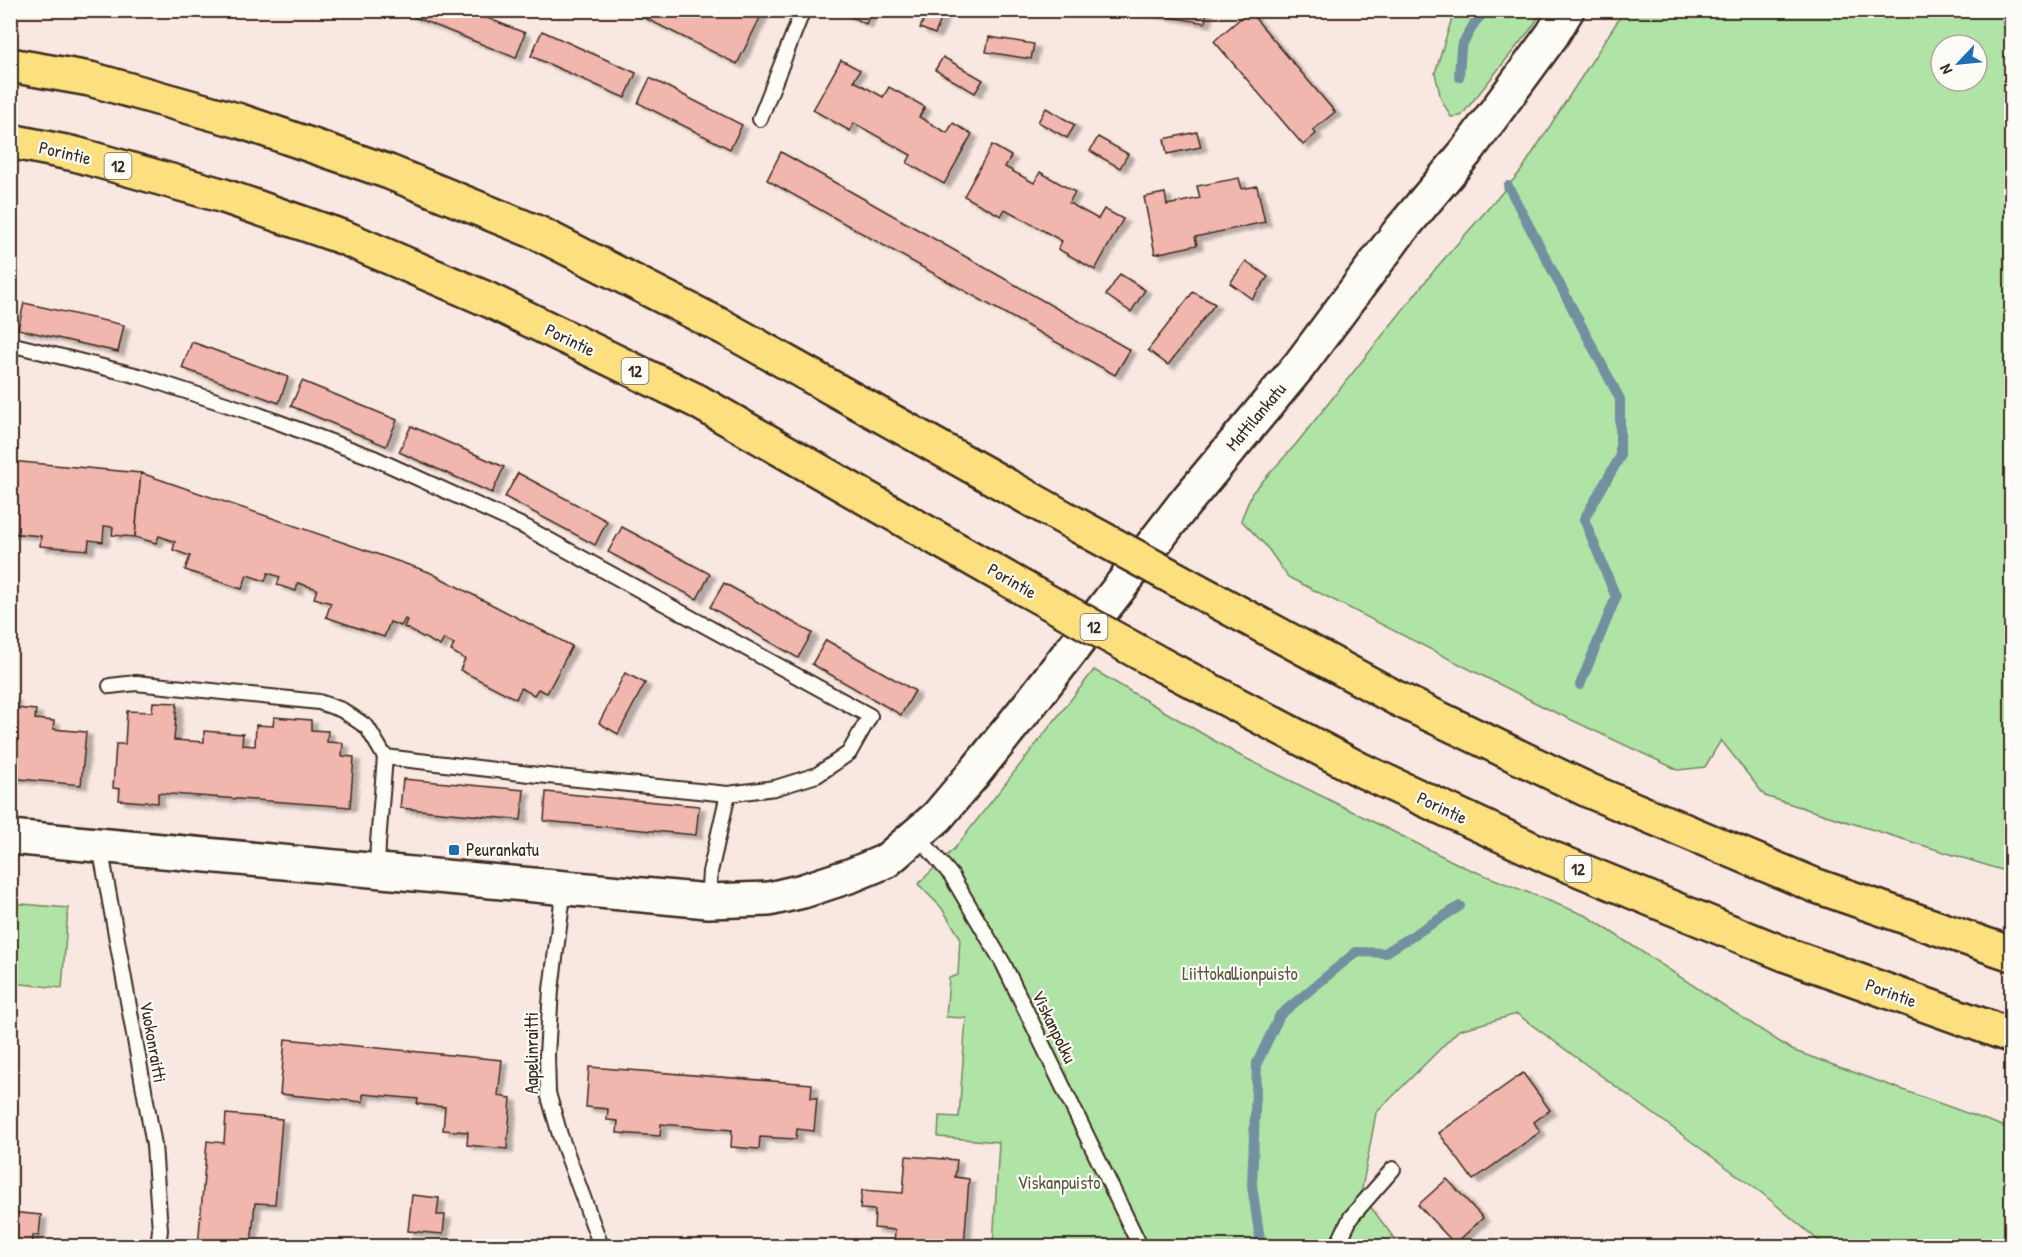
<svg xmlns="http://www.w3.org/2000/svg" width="2022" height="1257" viewBox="0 0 2022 1257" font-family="'Patrick Hand',sans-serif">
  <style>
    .green { fill: #afe4a6; stroke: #758762; stroke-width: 1.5; fill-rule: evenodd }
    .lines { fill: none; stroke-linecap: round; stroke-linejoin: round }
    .stream { stroke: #7390a1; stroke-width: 10 }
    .building { fill: #f1b6ad; stroke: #3b2a1e; stroke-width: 1.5; filter: url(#shadow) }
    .lane-casing { stroke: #3b2a1e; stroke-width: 18 }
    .secondary-casing { stroke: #3b2a1e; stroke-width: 38 }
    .highway-casing { stroke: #3b2a1e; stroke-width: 38 }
    .lane { stroke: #fdfcf7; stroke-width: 14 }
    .secondary { stroke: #fdfcf7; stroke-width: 33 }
    .highway { stroke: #fce080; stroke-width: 33 }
    .highway-bridge-casing { stroke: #3b2a1e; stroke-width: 38; stroke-linecap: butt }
    .highway-bridge { stroke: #fce080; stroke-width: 33 }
    .poi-dot { fill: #1f6fb2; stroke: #fdfcf7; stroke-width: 2 }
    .labels { text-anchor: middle; stroke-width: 4.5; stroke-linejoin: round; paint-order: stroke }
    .shield { fill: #fdfcf7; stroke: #75695f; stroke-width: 1.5 }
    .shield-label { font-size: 16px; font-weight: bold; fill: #3b2a1e }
    .street-label { font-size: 18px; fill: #3b2a1e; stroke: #fdfcf7 }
    .poi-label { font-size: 18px; fill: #3b2a1e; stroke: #fdfcf7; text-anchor: start }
    .park-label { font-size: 18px; fill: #585840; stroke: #fdfcf7 }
  </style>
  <defs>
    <filter id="shadow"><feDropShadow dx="6" dy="4" stdDeviation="1.5" flood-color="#0004"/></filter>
  </defs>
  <rect width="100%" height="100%" fill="#f9e7e1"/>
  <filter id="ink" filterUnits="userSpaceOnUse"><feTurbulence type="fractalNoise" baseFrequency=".0167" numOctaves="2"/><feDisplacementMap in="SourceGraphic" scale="12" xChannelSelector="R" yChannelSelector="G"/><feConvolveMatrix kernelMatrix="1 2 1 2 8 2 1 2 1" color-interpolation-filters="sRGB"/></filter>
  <g filter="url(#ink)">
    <g class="green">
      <path d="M 1456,10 L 1542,11 L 1533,26 L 1461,116 L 1451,117 L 1441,99 L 1435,73 L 1452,18 Z"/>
      <path d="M 1624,11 L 2011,11 L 2011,873 L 1765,796 L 1721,740 L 1705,767 L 1678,770 L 1544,707 L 1288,577 L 1267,547 L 1241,520 L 1252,493 L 1296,444 L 1437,267 L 1521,171 ZM 1941,45 L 1977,45 L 1977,81 L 1941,81 Z"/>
      <path d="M 1094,670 L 1237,754 L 1464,867 L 1587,916 L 1792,1050 L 2011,1129 L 2011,1246 L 1825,1246 L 1763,1194 L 1517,1014 L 1459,1030 L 1376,1113 L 1361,1194 L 1400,1246 L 993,1246 L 999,1142 L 938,1137 L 939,1116 L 959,1117 L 966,1018 L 946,1017 L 949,978 L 958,975 L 960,937 L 941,907 L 918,884 L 955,848 Z"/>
      <path d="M 10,903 L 68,908 L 62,988 L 11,983 Z"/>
    </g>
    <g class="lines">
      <g class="stream">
        <path d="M 1459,77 L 1461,47 L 1475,22 L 1486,10"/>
        <path d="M 1508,186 L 1620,399 L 1620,457 L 1584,519 L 1616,597 L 1580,685"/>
        <path d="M 1261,1246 L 1252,1186 L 1257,1063 L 1280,1015 L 1356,952 L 1385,953 L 1460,906"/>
      </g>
    </g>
    <g class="building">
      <path d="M 397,10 L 467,10 L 525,33 L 516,58 Z"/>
      <path d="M 629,10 L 764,10 L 737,64 Z"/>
      <path d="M 838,10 L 872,10 L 866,24 Z"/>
      <path d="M 928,10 L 945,10 L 935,34 L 920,28 Z"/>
      <path d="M 1129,10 L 1207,10 L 1205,23 Z"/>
      <path d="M 1249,11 L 1335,112 L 1313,130 L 1316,134 L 1303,145 L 1214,41 Z"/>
      <path d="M 542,31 L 636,73 L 625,98 L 531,56 Z"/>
      <path d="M 989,37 L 1034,44 L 1031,59 L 986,52 Z"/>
      <path d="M 943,57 L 983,80 L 975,93 L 935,70 Z"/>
      <path d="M 841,60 L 860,70 L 854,81 L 883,97 L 889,87 L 925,107 L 919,117 L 947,133 L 953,123 L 972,134 L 944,184 L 907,163 L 911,155 L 854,123 L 850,131 L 813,110 Z"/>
      <path d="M 650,78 L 742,125 L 730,149 L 638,103 Z"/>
      <path d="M 1046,108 L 1075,125 L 1067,138 L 1038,122 Z"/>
      <path d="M 1197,132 L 1201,147 L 1167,154 L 1164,139 Z"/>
      <path d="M 1098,137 L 1128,154 L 1120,168 L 1090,151 Z"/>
      <path d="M 992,145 L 1011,156 L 1005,167 L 1034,183 L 1040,172 L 1075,192 L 1069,203 L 1098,219 L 1104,209 L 1123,219 L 1095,270 L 1058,249 L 1062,241 L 1005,209 L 1001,216 L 964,196 Z"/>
      <path d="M 781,152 L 1130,350 L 1115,375 L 767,180 Z"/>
      <path d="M 1239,178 L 1242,189 L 1257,186 L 1265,222 L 1195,237 L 1197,245 L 1155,254 L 1144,197 L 1165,193 L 1167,205 L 1200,198 L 1197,186 Z"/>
      <path d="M 1246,261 L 1268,277 L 1252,299 L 1230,283 Z"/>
      <path d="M 1120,274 L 1145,290 L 1131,312 L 1106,295 Z"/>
      <path d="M 1193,292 L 1215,304 L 1168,365 L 1148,350 Z"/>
      <path d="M 24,303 L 124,325 L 118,352 L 18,329 Z"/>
      <path d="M 192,342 L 288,377 L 279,403 L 182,368 Z"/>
      <path d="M 302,381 L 397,420 L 386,446 L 291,406 Z"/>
      <path d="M 411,426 L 504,467 L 492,493 L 399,452 Z"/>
      <path d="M 10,461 L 141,473 L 135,537 L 112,535 L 113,527 L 104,526 L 103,542 L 89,540 L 88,550 L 40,546 L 41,536 L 10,533 Z"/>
      <path d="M 141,473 L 429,572 L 572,646 L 547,693 L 538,689 L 534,695 L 521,688 L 516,699 L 460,670 L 465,659 L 451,651 L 454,644 L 444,639 L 440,646 L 404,627 L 407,620 L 405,619 L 401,626 L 390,622 L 384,637 L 326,617 L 331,603 L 314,598 L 317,589 L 298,583 L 296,591 L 277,585 L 280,577 L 268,573 L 265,581 L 247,575 L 242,589 L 185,570 L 190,556 L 173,550 L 175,542 L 159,536 L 156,543 L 135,537 Z"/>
      <path d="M 518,473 L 607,521 L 595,545 L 505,497 Z"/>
      <path d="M 622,527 L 710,574 L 697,599 L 608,552 Z"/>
      <path d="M 724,583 L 812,633 L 798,658 L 710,607 Z"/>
      <path d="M 826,640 L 915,691 L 901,715 L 812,664 Z"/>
      <path d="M 625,673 L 645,683 L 618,734 L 599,723 Z"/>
      <path d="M 10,699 L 15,699 L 15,708 L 36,710 L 35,719 L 54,721 L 53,729 L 86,732 L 81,785 L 10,778 Z"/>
      <path d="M 153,702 L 177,703 L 174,740 L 204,742 L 204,731 L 243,734 L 242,745 L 255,746 L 256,725 L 273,726 L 274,717 L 311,720 L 311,730 L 328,731 L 327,742 L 343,743 L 342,756 L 354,757 L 350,807 L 158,793 L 158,803 L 119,800 L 120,789 L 113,788 L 116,744 L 125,744 L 127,711 L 152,712 Z"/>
      <path d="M 403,779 L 524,790 L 521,820 L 400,808 Z"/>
      <path d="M 546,792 L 699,806 L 696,835 L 544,821 Z"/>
      <path d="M 285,1039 L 502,1060 L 498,1096 L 511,1098 L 507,1149 L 467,1145 L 468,1132 L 443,1130 L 445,1107 L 417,1104 L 418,1099 L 363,1094 L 363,1102 L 280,1094 Z"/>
      <path d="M 589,1067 L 812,1084 L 811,1098 L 817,1098 L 814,1131 L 797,1129 L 796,1139 L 760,1137 L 759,1149 L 731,1147 L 732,1130 L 661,1124 L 660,1136 L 617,1133 L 618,1121 L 607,1120 L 608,1109 L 586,1107 Z"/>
      <path d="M 1523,1073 L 1550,1110 L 1534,1122 L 1540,1132 L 1473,1180 L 1439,1133 Z"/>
      <path d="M 226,1114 L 282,1119 L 275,1204 L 255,1203 L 251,1246 L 198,1246 L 207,1141 L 224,1143 Z"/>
      <path d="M 906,1156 L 957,1160 L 955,1177 L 969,1179 L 964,1246 L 894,1246 L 895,1230 L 874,1228 L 875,1210 L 860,1209 L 862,1190 L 903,1193 Z"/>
      <path d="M 1447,1179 L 1483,1218 L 1455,1244 L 1418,1205 Z"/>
      <path d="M 412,1195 L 439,1198 L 437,1215 L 445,1215 L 443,1234 L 408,1231 Z"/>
      <path d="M 10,1212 L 41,1215 L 39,1236 L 33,1235 L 32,1246 L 10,1246 Z"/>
      <path d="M 783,1242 L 803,1244 L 802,1246 L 783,1246 Z"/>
      <path d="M 484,1243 L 530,1246 L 484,1246 Z"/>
    </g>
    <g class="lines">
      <g class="lane-casing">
        <g id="lane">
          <path d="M 760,119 L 803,10"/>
          <path d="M 10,344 L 143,377 L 259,415 L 374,458 L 525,527 L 870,716 L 849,753 L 817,775 L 775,788 L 728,794 L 710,872 L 708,901"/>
          <path d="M 110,686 L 136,683 L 319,702 L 342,710 L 367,727 L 385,757 L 378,843 L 377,871"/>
          <path d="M 385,757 L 538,775 L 728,794"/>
          <path d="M 917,835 L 951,875 L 1003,963 L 1140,1246"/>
          <path d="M 100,846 L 154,1145 L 160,1230 L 158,1246"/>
          <path d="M 564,887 L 551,990 L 547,1055 L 548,1093 L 560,1135 L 601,1246"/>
          <path d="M 1337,1246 L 1351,1217 L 1393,1169"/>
        </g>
      </g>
      <g class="secondary-casing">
        <path id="secondary" d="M 10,837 L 708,901 L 769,899 L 803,891 L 852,875 L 886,861 L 937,817 L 975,772 L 1033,700 L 1184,504 L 1299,366 L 1399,232 L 1466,152 L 1552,35 L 1567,10"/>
      </g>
      <g class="highway-casing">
        <g id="highway">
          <path d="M 10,65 L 90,79 L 240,121 L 389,172 L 538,233 L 725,328 L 1077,525"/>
          <path d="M 10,141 L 75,154 L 224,196 L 345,238 L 489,300 L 697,401 L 1025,589"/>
          <path d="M 1211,598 L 1396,698 L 1590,791 L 1814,885 L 2012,954"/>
          <path d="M 1162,665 L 1361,770 L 1551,858 L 1787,955 L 2012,1036"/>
        </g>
      </g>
      <use href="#lane" class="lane"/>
      <use href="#secondary" class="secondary"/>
      <use href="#highway" class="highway"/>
      <g class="highway-bridge-casing">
        <g id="highway-bridge">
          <path d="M 1077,525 L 1211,598"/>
          <path d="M 1025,589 L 1162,665"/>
        </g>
      </g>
      <use href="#highway-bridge" class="highway-bridge"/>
    </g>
  </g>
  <rect class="poi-dot" x="448" y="844" width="12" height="12" rx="3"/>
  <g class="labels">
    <g class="shield">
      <rect x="104.5" y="153" width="27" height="26" rx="4.5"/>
      <rect x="621.5" y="358" width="27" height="26" rx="4.5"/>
      <rect x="1080.5" y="614" width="27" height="26" rx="4.5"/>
      <rect x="1564.5" y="856" width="27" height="26" rx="4.5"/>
    </g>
    <g class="shield-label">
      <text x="118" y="172">12</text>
      <text x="635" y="377">12</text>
      <text x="1094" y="633">12</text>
      <text x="1578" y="875">12</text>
    </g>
    <g class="street-label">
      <text transform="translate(65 153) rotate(13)" y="6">Porintie</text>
      <text transform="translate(570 340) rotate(26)" y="6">Porintie</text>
      <text transform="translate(1256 417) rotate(-50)" y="6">Mattilankatu</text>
      <text transform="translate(1012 581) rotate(30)" y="6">Porintie</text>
      <text transform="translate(1442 808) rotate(25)" y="6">Porintie</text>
      <text transform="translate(1891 993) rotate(20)" y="6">Porintie</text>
      <text transform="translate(1054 1027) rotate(64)" y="6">Viskanpolku</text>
      <text transform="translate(153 1042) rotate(80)" y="6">Vuokonraitti</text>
      <text transform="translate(532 1053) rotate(-90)" y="6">Aapelinraitti</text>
    </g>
    <g class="poi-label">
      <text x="466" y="856">Peurankatu</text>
    </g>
    <g class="park-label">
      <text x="1240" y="980">Liittokallionpuisto</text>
      <text x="1059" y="1189">Viskanpuisto</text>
    </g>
  </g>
  <rect width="2022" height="1257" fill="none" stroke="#fdfcf7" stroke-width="36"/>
  <rect x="18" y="18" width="1986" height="1221" fill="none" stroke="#3b2a1e" stroke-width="2" filter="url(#ink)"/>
  <g transform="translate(1959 63) rotate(244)"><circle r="28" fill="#fdfcf7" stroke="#afa8a0" stroke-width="1.5"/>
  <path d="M0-4.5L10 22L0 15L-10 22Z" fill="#1f6fb2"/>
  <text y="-9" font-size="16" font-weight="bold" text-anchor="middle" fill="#3b2a1e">N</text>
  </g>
</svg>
